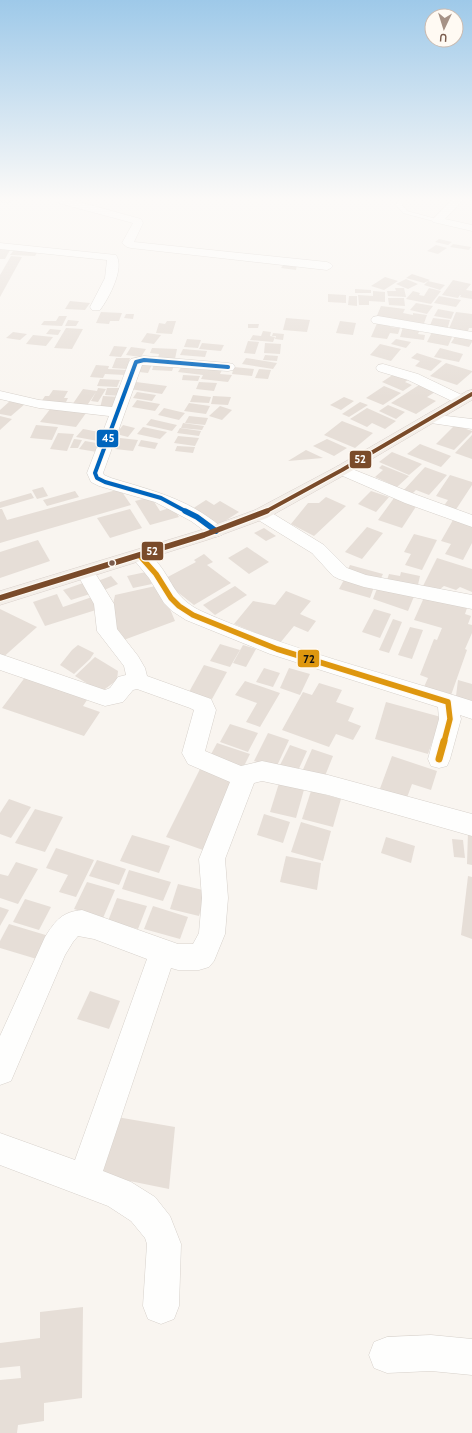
<svg xmlns="http://www.w3.org/2000/svg" width="472" height="1433" viewBox="0 0 472 1433" font-family="Cabin,sans-serif">
  <style>
    .building { fill: #e6ded7 }
    .lines { fill: none; stroke-linecap: round; stroke-linejoin: round }
    .service-casing { stroke: #d7d1cb; stroke-width: 1 }
    .minor-casing { stroke: #d7d1cb; stroke-width: 1 }
    .primary-casing { stroke: #dad1cc; stroke-width: 1 }
    .service { fill: #fefefd; fill-rule: evenodd }
    .minor { fill: #fefefd; fill-rule: evenodd }
    .primary { fill: #f3eee8; fill-rule: evenodd }
    .bus-1-far1-casing { stroke: #fffaf3; stroke-width: 6 }
    .bus-1-casing { stroke: #fffaf3; stroke-width: 8 }
    .bus-2-far1-casing { stroke: #fffaf3; stroke-width: 8 }
    .bus-2-casing { stroke: #fffaf3; stroke-width: 10 }
    .bus-3-far1-casing { stroke: #fffaf3; stroke-width: 6 }
    .bus-3-casing { stroke: #fffaf3; stroke-width: 8 }
    .bus-1-far1 { stroke: #0065bd; stroke-width: 4 }
    .bus-1 { stroke: #0065bd; stroke-width: 5.5 }
    .bus-2-far1 { stroke: #de970f; stroke-width: 5.5 }
    .bus-2 { stroke: #de970f; stroke-width: 7 }
    .bus-3-far1 { stroke: #7a4b2a; stroke-width: 4 }
    .bus-3 { stroke: #7a4b2a; stroke-width: 5.5 }
    .bus-dot { fill: #7a5c4d; stroke: #fffaf3; stroke-width: 1.5 }
    .line-badge { stroke: #fffaf3; stroke-width: 1.5 }
    .badge-label { font-size: 11px; text-anchor: middle; font-weight: bold; fill: #fff }
    .pale-badge-label { font-size: 11px; text-anchor: middle; font-weight: bold; fill: #111 }
  </style>
  <rect width="100%" height="100%" fill="#f9f5f0"/>
  <g class="building">
    <path d="M 0,198 L 4,198 L 15,200 L 8,204 L 0,202 Z"/>
    <path d="M 439,239 L 452,242 L 448,245 L 435,242 Z"/>
    <path d="M 453,244 L 471,247 L 469,250 L 450,247 Z"/>
    <path d="M 436,245 L 447,248 L 438,254 L 427,251 Z"/>
    <path d="M 0,249 L 10,250 L 5,259 L 0,259 Z"/>
    <path d="M 14,250 L 38,251 L 35,256 L 10,255 Z"/>
    <path d="M 11,256 L 22,257 L 0,297 L 0,275 Z"/>
    <path d="M 284,264 L 297,265 L 296,270 L 281,268 Z"/>
    <path d="M 412,274 L 430,280 L 424,283 L 406,278 Z"/>
    <path d="M 385,277 L 398,281 L 384,290 L 371,286 Z"/>
    <path d="M 406,279 L 418,284 L 408,289 L 396,284 Z"/>
    <path d="M 453,280 L 471,284 L 466,290 L 472,291 L 472,299 L 460,297 L 461,295 L 460,295 L 458,298 L 442,295 Z"/>
    <path d="M 428,281 L 445,285 L 440,290 L 424,285 Z"/>
    <path d="M 395,288 L 404,288 L 406,297 L 388,296 L 387,291 L 396,291 Z"/>
    <path d="M 429,288 L 441,291 L 431,304 L 406,299 L 413,291 L 420,293 L 419,295 L 424,296 Z"/>
    <path d="M 355,289 L 371,290 L 371,293 L 355,293 Z"/>
    <path d="M 373,291 L 385,292 L 385,302 L 369,301 L 369,305 L 359,305 L 358,295 L 373,296 Z"/>
    <path d="M 328,294 L 346,295 L 346,303 L 328,302 Z"/>
    <path d="M 349,296 L 357,296 L 357,306 L 348,305 Z"/>
    <path d="M 439,296 L 461,300 L 456,307 L 434,303 Z"/>
    <path d="M 388,298 L 404,298 L 405,306 L 389,305 Z"/>
    <path d="M 70,301 L 90,303 L 85,310 L 65,309 Z"/>
    <path d="M 416,303 L 433,306 L 427,314 L 410,310 Z"/>
    <path d="M 381,306 L 405,309 L 403,313 L 413,315 L 413,313 L 427,315 L 423,326 L 376,318 Z"/>
    <path d="M 438,309 L 454,312 L 451,319 L 434,316 Z"/>
    <path d="M 101,312 L 122,313 L 119,321 L 110,321 L 109,324 L 96,323 Z"/>
    <path d="M 456,312 L 472,314 L 472,328 L 469,328 L 467,334 L 448,331 Z"/>
    <path d="M 126,314 L 134,314 L 133,319 L 124,318 Z"/>
    <path d="M 59,316 L 67,316 L 62,326 L 41,325 L 44,321 L 56,321 Z"/>
    <path d="M 286,318 L 310,320 L 307,332 L 283,330 Z"/>
    <path d="M 433,318 L 450,320 L 447,330 L 429,328 Z"/>
    <path d="M 68,320 L 79,321 L 76,326 L 65,326 Z"/>
    <path d="M 167,321 L 176,321 L 172,334 L 156,333 L 159,323 L 165,324 Z"/>
    <path d="M 340,321 L 356,323 L 353,335 L 336,333 Z"/>
    <path d="M 378,321 L 392,323 L 390,327 L 400,328 L 398,334 L 390,333 L 387,339 L 371,337 Z"/>
    <path d="M 248,324 L 259,324 L 258,328 L 248,328 Z"/>
    <path d="M 403,327 L 420,329 L 418,334 L 425,335 L 424,340 L 400,337 Z"/>
    <path d="M 66,328 L 83,329 L 72,349 L 54,348 Z"/>
    <path d="M 50,329 L 61,330 L 58,335 L 46,334 Z"/>
    <path d="M 263,331 L 271,332 L 270,336 L 275,337 L 273,342 L 250,340 L 253,335 L 261,336 Z"/>
    <path d="M 13,332 L 27,334 L 20,340 L 6,338 Z"/>
    <path d="M 432,332 L 453,335 L 448,346 L 427,342 Z"/>
    <path d="M 147,333 L 161,335 L 154,344 L 141,342 Z"/>
    <path d="M 273,333 L 284,334 L 283,340 L 275,339 L 276,336 L 272,336 Z"/>
    <path d="M 33,335 L 53,337 L 46,346 L 26,344 Z"/>
    <path d="M 456,335 L 472,339 L 472,342 L 469,347 L 451,343 Z"/>
    <path d="M 187,339 L 201,340 L 198,348 L 184,347 Z"/>
    <path d="M 396,339 L 411,342 L 406,348 L 391,344 Z"/>
    <path d="M 248,341 L 259,342 L 255,354 L 244,353 Z"/>
    <path d="M 202,343 L 224,345 L 221,351 L 199,349 Z"/>
    <path d="M 265,343 L 281,344 L 280,354 L 264,353 Z"/>
    <path d="M 380,344 L 401,349 L 391,361 L 370,355 Z"/>
    <path d="M 114,346 L 127,347 L 121,357 L 109,356 Z"/>
    <path d="M 131,347 L 146,349 L 141,357 L 126,355 Z"/>
    <path d="M 152,348 L 177,349 L 175,359 L 158,358 L 159,354 L 150,353 Z"/>
    <path d="M 440,348 L 463,354 L 459,362 L 434,357 Z"/>
    <path d="M 183,349 L 207,351 L 205,357 L 180,355 Z"/>
    <path d="M 417,353 L 442,361 L 431,371 L 415,366 L 420,361 L 411,358 Z"/>
    <path d="M 265,355 L 278,356 L 277,361 L 263,360 Z"/>
    <path d="M 116,358 L 130,358 L 127,369 L 112,368 Z"/>
    <path d="M 246,358 L 277,363 L 273,369 L 242,364 Z"/>
    <path d="M 155,361 L 175,363 L 172,371 L 152,370 Z"/>
    <path d="M 143,362 L 153,362 L 148,373 L 139,372 Z"/>
    <path d="M 446,363 L 472,371 L 472,372 L 457,385 L 430,376 Z"/>
    <path d="M 96,365 L 109,366 L 108,369 L 127,370 L 125,375 L 105,374 L 103,378 L 90,377 Z"/>
    <path d="M 182,366 L 222,370 L 220,374 L 232,375 L 228,382 L 201,379 L 203,375 L 178,372 Z"/>
    <path d="M 234,367 L 254,369 L 252,376 L 232,374 Z"/>
    <path d="M 259,369 L 271,370 L 268,379 L 255,378 Z"/>
    <path d="M 397,372 L 411,378 L 405,382 L 412,385 L 403,391 L 382,382 Z"/>
    <path d="M 183,375 L 200,376 L 198,381 L 182,380 Z"/>
    <path d="M 100,379 L 120,380 L 117,387 L 97,386 Z"/>
    <path d="M 136,382 L 167,386 L 162,394 L 130,389 Z"/>
    <path d="M 199,382 L 217,383 L 214,391 L 196,389 Z"/>
    <path d="M 419,385 L 435,392 L 427,397 L 436,401 L 416,414 L 391,403 Z"/>
    <path d="M 384,386 L 401,393 L 383,405 L 366,398 Z"/>
    <path d="M 98,388 L 106,389 L 98,402 L 91,401 L 96,392 L 86,407 L 72,405 L 83,389 L 97,391 Z"/>
    <path d="M 107,388 L 124,388 L 122,396 L 105,395 Z"/>
    <path d="M 53,390 L 68,391 L 64,398 L 68,398 L 65,404 L 41,402 L 45,396 L 49,396 Z"/>
    <path d="M 137,392 L 156,395 L 152,401 L 133,398 Z"/>
    <path d="M 193,395 L 211,397 L 209,403 L 190,402 Z"/>
    <path d="M 103,396 L 121,397 L 118,408 L 100,408 Z"/>
    <path d="M 213,396 L 231,397 L 228,405 L 211,404 Z"/>
    <path d="M 344,397 L 354,401 L 341,410 L 330,405 Z"/>
    <path d="M 137,400 L 160,404 L 155,411 L 132,407 Z"/>
    <path d="M 10,401 L 25,404 L 11,416 L 0,414 L 0,410 Z"/>
    <path d="M 360,402 L 368,405 L 349,417 L 342,414 Z"/>
    <path d="M 189,403 L 210,406 L 206,414 L 184,411 Z"/>
    <path d="M 388,405 L 405,412 L 396,419 L 379,411 Z"/>
    <path d="M 220,406 L 232,410 L 222,420 L 209,416 Z"/>
    <path d="M 51,408 L 86,413 L 76,427 L 40,422 Z"/>
    <path d="M 164,408 L 185,413 L 179,420 L 158,415 Z"/>
    <path d="M 367,408 L 396,421 L 385,429 L 372,423 L 367,427 L 350,419 Z"/>
    <path d="M 0,416 L 12,419 L 0,430 Z"/>
    <path d="M 189,416 L 208,418 L 205,425 L 185,423 Z"/>
    <path d="M 151,419 L 177,425 L 172,431 L 146,425 Z"/>
    <path d="M 342,421 L 373,433 L 355,448 L 324,435 Z"/>
    <path d="M 183,423 L 204,426 L 202,430 L 181,428 Z"/>
    <path d="M 36,425 L 58,427 L 52,440 L 30,438 Z"/>
    <path d="M 123,425 L 135,428 L 128,437 L 116,434 Z"/>
    <path d="M 455,425 L 472,431 L 472,432 L 454,450 L 436,444 Z"/>
    <path d="M 143,427 L 167,432 L 160,439 L 137,434 Z"/>
    <path d="M 180,428 L 201,431 L 199,436 L 177,433 Z"/>
    <path d="M 83,429 L 105,433 L 98,441 L 76,437 Z"/>
    <path d="M 58,433 L 74,434 L 67,451 L 50,449 Z"/>
    <path d="M 472,435 L 472,459 L 455,453 Z"/>
    <path d="M 178,436 L 199,438 L 195,446 L 174,443 Z"/>
    <path d="M 120,438 L 138,440 L 133,451 L 115,449 Z"/>
    <path d="M 74,439 L 82,440 L 78,448 L 70,448 Z"/>
    <path d="M 327,439 L 347,448 L 334,456 L 313,446 Z"/>
    <path d="M 141,440 L 158,443 L 155,449 L 138,446 Z"/>
    <path d="M 85,441 L 102,444 L 97,452 L 79,449 Z"/>
    <path d="M 420,444 L 451,456 L 441,467 L 407,454 Z"/>
    <path d="M 177,446 L 195,447 L 193,453 L 175,451 Z"/>
    <path d="M 306,450 L 323,458 L 288,461 Z"/>
    <path d="M 392,452 L 422,464 L 409,475 L 379,462 Z"/>
    <path d="M 382,465 L 409,476 L 397,487 L 375,477 L 383,470 L 379,468 Z"/>
    <path d="M 425,467 L 447,475 L 429,495 L 416,490 L 412,494 L 403,491 Z"/>
    <path d="M 450,475 L 472,482 L 472,485 L 455,511 L 443,507 L 448,500 L 436,496 Z"/>
    <path d="M 43,487 L 48,496 L 37,499 L 32,490 Z"/>
    <path d="M 120,489 L 131,505 L 0,543 L 0,509 L 2,509 L 7,520 Z"/>
    <path d="M 75,491 L 79,497 L 47,506 L 43,500 Z"/>
    <path d="M 371,491 L 389,497 L 376,512 L 358,504 Z"/>
    <path d="M 31,493 L 34,498 L 0,508 L 0,502 Z"/>
    <path d="M 151,497 L 160,511 L 173,507 L 179,517 L 150,525 L 135,501 Z"/>
    <path d="M 326,497 L 346,506 L 314,536 L 291,524 L 308,503 L 319,503 Z"/>
    <path d="M 394,498 L 417,505 L 402,528 L 378,520 Z"/>
    <path d="M 206,500 L 214,505 L 220,501 L 239,512 L 217,526 L 192,509 Z"/>
    <path d="M 130,509 L 142,528 L 110,538 L 97,518 Z"/>
    <path d="M 453,520 L 472,526 L 472,543 L 463,560 L 445,554 L 451,544 L 441,541 Z"/>
    <path d="M 367,527 L 383,533 L 362,559 L 345,552 Z"/>
    <path d="M 264,528 L 276,536 L 266,541 L 254,533 Z"/>
    <path d="M 414,534 L 437,540 L 422,570 L 405,565 L 411,554 L 404,552 Z"/>
    <path d="M 38,540 L 50,561 L 0,578 L 0,552 Z"/>
    <path d="M 247,547 L 269,562 L 249,574 L 228,558 Z"/>
    <path d="M 204,554 L 213,562 L 207,565 L 231,583 L 194,605 L 162,580 L 196,562 L 194,560 Z"/>
    <path d="M 437,558 L 472,569 L 472,592 L 460,587 L 456,590 L 444,586 L 440,589 L 423,586 Z"/>
    <path d="M 350,565 L 383,574 L 379,582 L 346,573 Z"/>
    <path d="M 146,572 L 152,584 L 133,588 L 127,576 Z"/>
    <path d="M 401,572 L 420,576 L 417,589 L 386,583 L 389,574 L 400,576 Z"/>
    <path d="M 111,576 L 118,584 L 102,591 L 95,582 Z"/>
    <path d="M 345,578 L 374,587 L 370,598 L 339,589 Z"/>
    <path d="M 83,583 L 90,594 L 71,600 L 63,590 Z"/>
    <path d="M 160,585 L 175,621 L 121,641 L 108,627 L 115,595 Z"/>
    <path d="M 235,586 L 247,595 L 215,615 L 203,605 Z"/>
    <path d="M 378,586 L 415,594 L 408,611 L 373,599 Z"/>
    <path d="M 286,591 L 311,601 L 300,614 L 316,621 L 308,632 L 294,626 L 280,643 L 234,624 L 253,601 L 275,605 Z"/>
    <path d="M 426,593 L 468,605 L 465,614 L 471,616 L 468,624 L 472,625 L 472,633 L 465,649 L 467,650 L 450,698 L 423,689 L 428,678 L 420,675 L 434,639 L 437,640 L 442,628 L 414,620 Z"/>
    <path d="M 57,594 L 63,607 L 92,597 L 99,609 L 45,626 L 33,602 Z"/>
    <path d="M 0,609 L 37,627 L 0,660 Z"/>
    <path d="M 374,609 L 391,614 L 380,638 L 362,632 Z"/>
    <path d="M 393,619 L 402,622 L 389,653 L 379,650 Z"/>
    <path d="M 410,627 L 423,630 L 412,659 L 398,655 Z"/>
    <path d="M 220,644 L 240,650 L 230,667 L 210,661 Z"/>
    <path d="M 78,645 L 94,653 L 90,659 L 74,674 L 60,665 L 72,650 Z"/>
    <path d="M 243,645 L 256,649 L 246,667 L 233,663 Z"/>
    <path d="M 95,657 L 118,671 L 117,680 L 101,692 L 75,676 Z"/>
    <path d="M 204,665 L 227,672 L 212,699 L 189,692 Z"/>
    <path d="M 264,668 L 280,673 L 273,687 L 256,682 Z"/>
    <path d="M 289,668 L 310,674 L 300,695 L 280,688 Z"/>
    <path d="M 26,676 L 89,697 L 83,706 L 100,712 L 84,736 L 2,708 Z"/>
    <path d="M 458,680 L 472,684 L 472,701 L 456,696 Z"/>
    <path d="M 245,681 L 280,693 L 260,727 L 246,722 L 257,703 L 235,695 Z"/>
    <path d="M 319,683 L 342,690 L 336,702 L 354,708 L 348,721 L 361,726 L 353,740 L 336,734 L 329,747 L 282,730 L 303,692 L 312,695 Z"/>
    <path d="M 386,702 L 441,717 L 428,754 L 375,739 Z"/>
    <path d="M 230,724 L 258,733 L 248,752 L 220,742 Z"/>
    <path d="M 268,733 L 289,740 L 276,768 L 254,761 Z"/>
    <path d="M 217,743 L 250,754 L 241,772 L 208,760 Z"/>
    <path d="M 290,745 L 307,751 L 296,775 L 278,769 Z"/>
    <path d="M 312,749 L 333,756 L 323,781 L 301,774 Z"/>
    <path d="M 392,756 L 437,771 L 431,790 L 412,784 L 405,803 L 378,794 Z"/>
    <path d="M 202,765 L 237,775 L 203,850 L 166,837 Z"/>
    <path d="M 280,780 L 305,786 L 296,818 L 270,812 Z"/>
    <path d="M 311,791 L 341,799 L 333,827 L 302,819 Z"/>
    <path d="M 9,799 L 31,807 L 11,838 L 0,834 L 0,813 Z"/>
    <path d="M 35,809 L 63,817 L 45,852 L 15,843 Z"/>
    <path d="M 264,814 L 290,822 L 283,843 L 257,835 Z"/>
    <path d="M 301,822 L 331,831 L 323,861 L 291,852 Z"/>
    <path d="M 468,831 L 472,832 L 472,865 L 467,864 Z"/>
    <path d="M 132,835 L 170,846 L 159,873 L 120,861 Z"/>
    <path d="M 386,837 L 415,846 L 411,863 L 381,853 Z"/>
    <path d="M 452,839 L 463,840 L 465,858 L 454,857 Z"/>
    <path d="M 56,848 L 94,860 L 76,897 L 59,892 L 68,875 L 46,868 Z"/>
    <path d="M 286,856 L 321,863 L 317,890 L 280,882 Z"/>
    <path d="M 97,860 L 126,869 L 119,885 L 89,876 Z"/>
    <path d="M 16,862 L 38,869 L 18,904 L 0,898 L 0,874 L 8,876 Z"/>
    <path d="M 129,870 L 171,882 L 163,901 L 122,889 Z"/>
    <path d="M 468,876 L 472,877 L 472,939 L 461,935 Z"/>
    <path d="M 87,882 L 115,890 L 103,918 L 74,909 Z"/>
    <path d="M 178,884 L 207,891 L 199,916 L 170,909 Z"/>
    <path d="M 117,898 L 147,906 L 138,929 L 108,921 Z"/>
    <path d="M 25,899 L 51,907 L 39,930 L 13,922 Z"/>
    <path d="M 153,906 L 188,917 L 180,939 L 144,929 Z"/>
    <path d="M 0,907 L 9,910 L 0,926 Z"/>
    <path d="M 9,924 L 49,936 L 40,960 L 0,948 L 0,941 Z"/>
    <path d="M 90,991 L 120,1001 L 109,1029 L 77,1019 Z"/>
    <path d="M 111,1116 L 175,1127 L 169,1189 L 100,1175 Z"/>
    <path d="M 83,1307 L 82,1398 L 44,1403 L 44,1421 L 18,1425 L 17,1433 L 0,1433 L 0,1380 L 21,1378 L 20,1366 L 0,1368 L 0,1343 L 40,1338 L 40,1312 Z"/>
  </g>
  <g class="lines">
    <g class="service-casing">
      <path id="service" d="M 400,198 L 406,198 L 402,205 L 407,211 L 440,220 L 437,222 L 403,213 L 396,205 Z"/>
    </g>
    <g class="minor-casing">
      <g id="minor">
        <path d="M 54,198 L 65,198 L 141,219 L 143,223 L 134,242 L 327,262 L 331,264 L 333,266 L 331,268 L 327,270 L 131,248 L 127,247 L 122,243 L 133,223 L 62,204 L 57,202 Z"/>
        <path d="M 454,198 L 465,198 L 445,219 L 472,225 L 472,231 L 433,222 L 432,220 Z"/>
        <path d="M 0,243 L 116,255 C 125,268 109,298 100,310 L 92,310 L 90,307 L 105,278 L 107,260 L 0,249 Z"/>
        <path d="M 378,316 L 472,332 L 472,340 L 373,323 L 371,320 L 373,317 Z"/>
        <path d="M 144,356 L 228,363 L 233,364 L 235,367 L 233,370 L 228,371 L 142,365 L 103,473 L 104,475 L 111,478 C 147,489 181,497 211,519 C 216,523 221,526 225,531 L 222,535 L 216,537 L 210,535 L 191,521 L 155,502 L 99,486 L 91,482 L 87,473 L 109,416 L 39,408 L 0,399 L 0,391 L 39,400 L 112,407 L 129,362 L 131,359 Z"/>
        <path d="M 383,364 L 418,374 L 466,397 L 468,400 L 466,403 L 461,404 L 456,403 L 408,380 L 378,371 L 376,368 L 378,365 Z"/>
        <path d="M 429,414 L 472,419 L 472,429 L 424,422 L 421,419 L 424,416 Z"/>
        <path d="M 342,465 L 417,495 L 472,515 L 472,527 L 405,503 L 336,473 L 334,470 L 336,467 Z"/>
        <path d="M 261,509 L 267,510 L 324,545 L 347,568 L 366,575 L 472,595 L 472,609 L 364,587 L 339,579 L 333,576 L 312,553 L 255,518 L 252,514 L 255,510 Z"/>
        <path d="M 140,550 C 158,555 167,578 177,592 C 183,600 192,607 201,611 C 288,650 382,672 472,701 L 472,719 L 460,715 L 461,719 L 450,759 L 447,766 L 439,768 L 431,766 L 428,759 L 439,719 L 438,707 L 270,654 L 186,620 L 172,611 L 164,603 L 149,578 L 131,556 L 134,552 Z"/>
        <path d="M 85,566 L 92,568 L 114,604 L 117,629 L 138,656 L 145,668 L 147,676 L 211,699 L 216,710 L 205,751 L 241,766 L 262,761 L 328,775 L 472,814 L 472,836 L 328,795 L 262,781 L 254,783 L 225,859 L 228,898 L 225,934 L 214,961 L 209,967 L 199,970 L 178,970 L 171,968 L 103,1171 L 131,1182 L 155,1197 L 170,1216 L 181,1244 L 179,1306 L 174,1319 L 161,1324 L 148,1319 L 143,1306 L 147,1244 L 145,1238 L 131,1221 L 108,1206 L 0,1165 L 0,1133 L 75,1160 L 147,959 L 94,939 L 78,936 L 73,942 L 65,955 L 11,1081 L 0,1085 L 0,1036 L 45,937 C 56,920 62,912 82,910 L 178,944 L 193,944 L 199,933 L 202,898 L 199,859 L 230,782 L 188,764 L 182,753 L 194,710 L 190,708 L 137,689 L 133,690 L 123,702 L 105,706 L 0,670 L 0,654 L 105,690 L 110,688 L 118,677 L 126,675 L 124,666 L 97,631 L 94,604 L 76,572 L 78,568 Z"/>
        <path d="M 431,1335 L 472,1339 L 472,1375 L 431,1371 L 387,1373 L 374,1368 L 369,1355 L 374,1342 L 387,1337 Z"/>
      </g>
    </g>
    <g class="primary-casing">
      <path id="primary" d="M 472,390 L 472,400 L 348,473 L 267,518 L 210,539 L 0,605 L 0,591 L 198,531 L 255,510 L 336,467 L 467,391 Z"/>
    </g>
    <use href="#service" class="service"/>
    <use href="#minor" class="minor"/>
    <use href="#primary" class="primary"/>
    <g class="bus-1-far1-casing">
      <path id="bus-1-far1" d="M 187,512 L 161,498 L 105,482 L 97,478 L 95,473 L 136,362 L 144,360 L 228,367"/>
    </g>
    <g class="bus-1-casing">
      <path id="bus-1" d="M 185,511 L 197,517 L 216,531"/>
    </g>
    <g class="bus-2-far1-casing">
      <path id="bus-2-far1" d="M 140,556 L 156,574 L 171,598 L 179,606 L 193,615 L 277,649 L 448,702 L 450,719 L 444,742"/>
    </g>
    <g class="bus-2-casing">
      <path id="bus-2" d="M 439,759 L 444,741"/>
    </g>
    <g class="bus-3-far1-casing">
      <path id="bus-3-far1" d="M 265,512 L 342,470 L 472,394"/>
    </g>
    <g class="bus-3-casing">
      <path id="bus-3" d="M 0,598 L 204,535 L 267,511"/>
    </g>
    <use href="#bus-1-far1" class="bus-1-far1"/>
    <use href="#bus-1" class="bus-1"/>
    <use href="#bus-2-far1" class="bus-2-far1"/>
    <use href="#bus-2" class="bus-2"/>
    <use href="#bus-3-far1" class="bus-3-far1"/>
    <use href="#bus-3" class="bus-3"/>
  </g>
  <linearGradient id="sky" x2="0" y2="1"><stop stop-color="#9ec9e9"/><stop offset="0.5" stop-color="#fcfaf8"/><stop offset="1" stop-color="#fcfaf8" stop-opacity="0"/></linearGradient>
  <rect width="472" height="398" fill="url(#sky)"/>
  <circle class="bus-dot" cx="112" cy="563" r="3.5"/>
  <g class="line-badge">
    <rect x="96" y="429" width="23" height="19" rx="4" fill="#0065bd"/>
    <rect x="349" y="450" width="23" height="19" rx="4" fill="#7a4b2a"/>
    <rect x="141" y="541" width="23" height="20" rx="4" fill="#7a4b2a"/>
    <rect x="297" y="649" width="23" height="19" rx="4" fill="#de970f"/>
  </g>
  <g class="badge-label">
    <text x="108" y="442">45</text>
    <text x="360" y="463">52</text>
    <text x="152" y="555">52</text>
  </g>
  <g class="pale-badge-label">
    <text x="309" y="663">72</text>
  </g>
  <g transform="translate(444 28) rotate(184)"><circle r="19" fill="#fffaf3" stroke="#cabbb1"/>
  <path d="M0-3L7 15L0 10L-7 15Z" fill="#a69286"/>
  <text y="-6" font-size="11" font-weight="bold" text-anchor="middle" fill="#7a5c4d">U</text>
  </g>
</svg>
